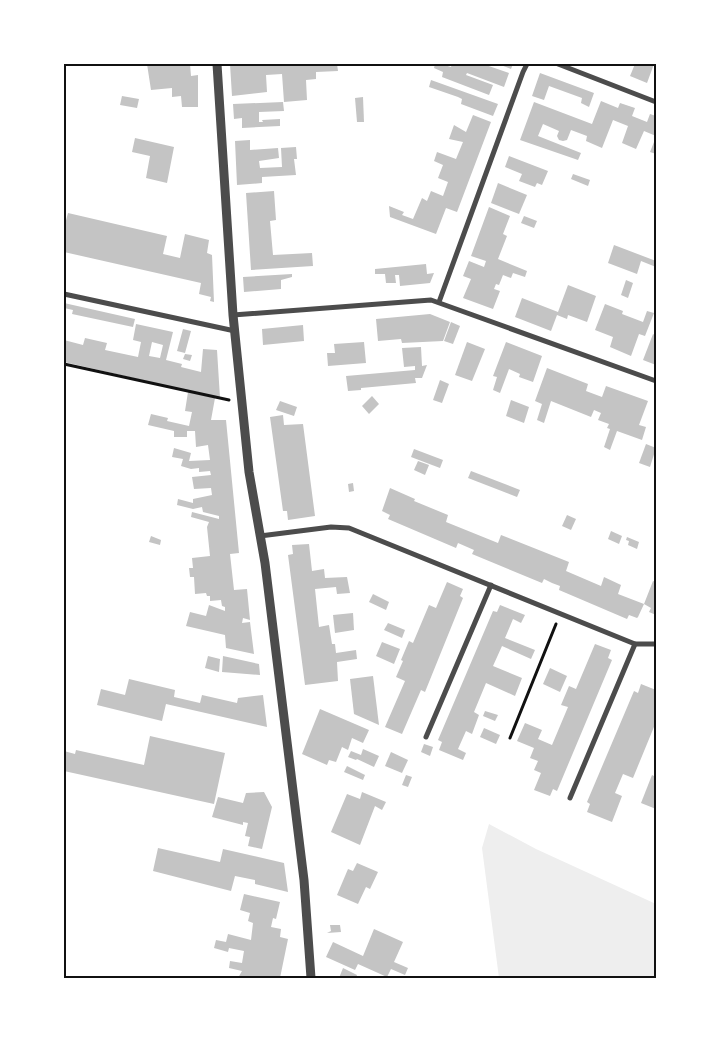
<svg xmlns="http://www.w3.org/2000/svg" width="720" height="1042" viewBox="0 0 720 1042" font-family="'Fira Sans',sans-serif">
  <style>
    .green { fill: #eee }
    .building { fill: #c4c4c4; fill-rule: evenodd }
    .lines { fill: none; stroke-linecap: round; stroke-linejoin: round }
    .path { stroke: #111; stroke-width: 3 }
    .minor { stroke: #4c4c4c; stroke-width: 5 }
    .tertiary { stroke: #4c4c4c; stroke-width: 9 }
    .neatline { fill: none; stroke: #111; stroke-width: 2 }
  </style>
  <rect width="100%" height="100%" fill="#fff"/>
  <path class="green" d="M 489,824 L 536,849 L 656,904 L 656,978 L 499,978 L 482,848 Z"/>
  <g class="building">
    <path d="M 147,64 L 190,64 L 191,76 L 198,75 L 198,107 L 182,107 L 181,96 L 172,97 L 172,88 L 151,90 Z"/>
    <path d="M 230,64 L 337,64 L 338,71 L 316,72 L 316,79 L 306,80 L 307,100 L 284,102 L 282,74 L 266,75 L 267,92 L 232,96 Z"/>
    <path d="M 435,64 L 441,64 L 451,67 L 452,64 L 483,64 L 509,73 L 504,87 L 467,73 L 466,75 L 493,85 L 489,95 L 442,77 L 443,72 L 434,68 Z"/>
    <path d="M 498,64 L 513,64 L 511,69 Z"/>
    <path d="M 635,64 L 654,64 L 647,83 L 630,76 Z"/>
    <path d="M 540,73 L 594,93 L 589,107 L 581,103 L 582,98 L 549,86 L 544,100 L 532,96 Z"/>
    <path d="M 431,80 L 498,104 L 493,116 L 461,104 L 462,99 L 458,97 L 429,87 Z"/>
    <path d="M 122,96 L 139,99 L 137,108 L 120,105 Z"/>
    <path d="M 363,97 L 364,122 L 357,122 L 355,98 Z"/>
    <path d="M 601,101 L 618,108 L 620,103 L 635,108 L 632,116 L 647,122 L 650,114 L 656,116 L 656,136 L 644,131 L 636,149 L 622,143 L 628,126 L 613,120 L 602,148 L 586,141 L 587,136 L 571,130 L 567,140 L 563,141 L 559,140 L 557,136 L 559,131 L 543,124 L 538,136 L 581,153 L 578,160 L 520,140 L 534,102 L 592,124 Z"/>
    <path d="M 283,102 L 284,111 L 259,112 L 259,122 L 263,122 L 262,120 L 280,119 L 280,126 L 242,128 L 242,118 L 234,119 L 233,104 Z"/>
    <path d="M 473,115 L 491,122 L 457,212 L 446,208 L 436,234 L 390,217 L 389,206 L 404,212 L 402,215 L 413,219 L 422,198 L 427,201 L 431,191 L 443,196 L 448,182 L 438,178 L 443,165 L 434,161 L 437,152 L 456,159 L 463,142 L 449,139 L 454,125 L 466,132 Z"/>
    <path d="M 656,137 L 656,154 L 650,152 Z"/>
    <path d="M 135,138 L 174,147 L 167,183 L 146,178 L 150,156 L 132,152 Z"/>
    <path d="M 250,140 L 250,150 L 278,148 L 279,158 L 259,161 L 260,168 L 282,167 L 281,148 L 296,147 L 297,159 L 294,159 L 296,175 L 262,177 L 262,183 L 237,185 L 235,141 Z"/>
    <path d="M 509,156 L 548,171 L 542,185 L 537,183 L 535,187 L 519,181 L 522,174 L 505,167 Z"/>
    <path d="M 573,174 L 590,180 L 588,186 L 571,179 Z"/>
    <path d="M 498,183 L 527,195 L 519,214 L 491,203 Z"/>
    <path d="M 274,191 L 276,220 L 270,221 L 273,255 L 312,253 L 313,266 L 251,270 L 246,193 Z"/>
    <path d="M 489,207 L 510,216 L 503,234 L 507,236 L 498,259 L 527,271 L 525,277 L 513,273 L 511,278 L 503,275 L 499,285 L 496,284 L 494,289 L 500,291 L 493,309 L 463,298 L 471,279 L 463,276 L 469,261 L 484,267 L 486,261 L 471,256 Z"/>
    <path d="M 68,213 L 167,236 L 163,254 L 180,258 L 185,234 L 209,240 L 207,253 L 212,255 L 214,302 L 210,301 L 211,297 L 199,294 L 201,283 L 64,252 L 64,228 Z"/>
    <path d="M 524,216 L 537,221 L 534,228 L 521,223 Z"/>
    <path d="M 614,245 L 656,261 L 656,267 L 641,261 L 637,274 L 608,263 Z"/>
    <path d="M 426,264 L 427,274 L 434,273 L 430,283 L 400,286 L 399,275 L 395,275 L 396,283 L 386,283 L 385,274 L 375,274 L 375,269 Z"/>
    <path d="M 292,274 L 292,277 L 281,280 L 281,289 L 244,292 L 243,277 Z"/>
    <path d="M 626,280 L 633,283 L 628,298 L 621,295 Z"/>
    <path d="M 568,285 L 596,296 L 587,322 L 568,315 L 567,319 L 557,315 L 551,331 L 515,317 L 522,298 L 558,312 Z"/>
    <path d="M 64,303 L 135,319 L 133,327 L 72,314 L 73,310 L 64,308 Z"/>
    <path d="M 605,304 L 623,311 L 622,314 L 643,322 L 647,311 L 654,313 L 645,336 L 639,334 L 631,356 L 610,347 L 613,337 L 595,330 Z"/>
    <path d="M 430,314 L 450,322 L 443,341 L 402,343 L 401,339 L 378,341 L 376,319 Z"/>
    <path d="M 451,322 L 460,326 L 453,344 L 444,341 Z"/>
    <path d="M 136,324 L 173,332 L 166,360 L 182,364 L 181,367 L 201,372 L 203,349 L 217,350 L 220,398 L 64,362 L 64,340 L 83,345 L 85,338 L 107,343 L 105,350 L 138,357 L 141,342 L 133,340 ZM 152,342 L 163,345 L 160,358 L 149,356 Z"/>
    <path d="M 303,325 L 304,341 L 263,345 L 262,329 Z"/>
    <path d="M 183,329 L 191,331 L 185,353 L 177,351 Z"/>
    <path d="M 653,334 L 656,336 L 656,365 L 643,360 Z"/>
    <path d="M 364,342 L 366,363 L 328,366 L 327,353 L 335,353 L 334,344 Z"/>
    <path d="M 467,342 L 485,349 L 472,381 L 455,375 Z"/>
    <path d="M 506,342 L 542,356 L 533,382 L 519,377 L 520,374 L 509,369 L 500,393 L 493,390 L 497,377 L 493,376 Z"/>
    <path d="M 421,347 L 422,366 L 427,365 L 422,378 L 415,378 L 416,383 L 361,388 L 361,390 L 348,391 L 346,376 L 415,370 L 415,366 L 404,367 L 402,348 Z"/>
    <path d="M 185,354 L 192,355 L 190,361 L 183,359 Z"/>
    <path d="M 547,368 L 588,384 L 586,391 L 602,397 L 606,386 L 648,401 L 639,425 L 646,427 L 642,440 L 617,431 L 610,450 L 604,447 L 610,429 L 607,428 L 609,424 L 598,420 L 601,413 L 594,410 L 591,417 L 551,401 L 544,423 L 537,420 L 542,404 L 535,401 Z"/>
    <path d="M 440,380 L 449,384 L 442,403 L 433,400 Z"/>
    <path d="M 188,392 L 215,398 L 211,420 L 226,420 L 239,553 L 230,554 L 234,590 L 247,589 L 250,620 L 243,618 L 242,623 L 250,622 L 254,654 L 226,648 L 225,635 L 186,626 L 190,612 L 206,616 L 209,605 L 225,611 L 225,607 L 222,606 L 221,600 L 210,601 L 210,596 L 207,596 L 206,593 L 195,594 L 194,577 L 190,577 L 189,568 L 193,568 L 192,558 L 210,556 L 207,527 L 209,522 L 191,517 L 192,512 L 219,519 L 219,516 L 203,512 L 202,507 L 193,509 L 177,505 L 178,499 L 193,503 L 193,499 L 212,495 L 211,488 L 194,489 L 192,477 L 211,475 L 210,471 L 199,472 L 199,468 L 191,469 L 181,466 L 183,459 L 172,457 L 174,448 L 191,453 L 189,461 L 210,460 L 208,445 L 196,447 L 195,431 L 187,431 L 187,437 L 174,437 L 174,431 L 148,425 L 151,414 L 168,418 L 167,421 L 189,426 L 192,412 L 185,411 Z"/>
    <path d="M 372,396 L 379,404 L 369,414 L 362,406 Z"/>
    <path d="M 511,400 L 529,407 L 524,423 L 506,416 Z"/>
    <path d="M 280,401 L 297,407 L 294,416 L 276,410 Z"/>
    <path d="M 283,415 L 284,425 L 303,424 L 315,516 L 288,520 L 287,511 L 283,511 L 270,417 Z"/>
    <path d="M 646,444 L 656,448 L 650,467 L 639,463 Z"/>
    <path d="M 414,449 L 443,460 L 440,468 L 411,457 Z"/>
    <path d="M 418,461 L 429,465 L 425,475 L 414,470 Z"/>
    <path d="M 471,471 L 520,490 L 517,497 L 468,478 Z"/>
    <path d="M 353,483 L 354,491 L 349,492 L 348,484 Z"/>
    <path d="M 390,488 L 415,499 L 414,501 L 448,515 L 446,522 L 498,543 L 501,535 L 569,562 L 566,571 L 601,586 L 604,577 L 621,585 L 618,594 L 644,604 L 638,617 L 637,618 L 629,615 L 627,619 L 559,590 L 560,586 L 552,583 L 544,579 L 542,583 L 472,554 L 474,550 L 458,543 L 456,548 L 388,519 L 390,515 L 382,511 Z"/>
    <path d="M 567,515 L 576,519 L 571,530 L 562,526 Z"/>
    <path d="M 611,531 L 622,536 L 619,544 L 608,539 Z"/>
    <path d="M 151,536 L 161,540 L 160,545 L 149,542 Z"/>
    <path d="M 627,537 L 639,542 L 637,549 L 628,545 L 629,541 L 626,540 Z"/>
    <path d="M 309,544 L 312,571 L 324,569 L 325,578 L 347,577 L 350,593 L 337,594 L 336,587 L 315,589 L 319,627 L 329,625 L 332,644 L 335,644 L 336,653 L 356,650 L 357,659 L 337,662 L 338,681 L 305,685 L 288,555 L 293,554 L 292,545 Z"/>
    <path d="M 653,581 L 656,582 L 656,615 L 649,612 L 651,608 L 644,604 Z"/>
    <path d="M 447,582 L 463,589 L 460,596 L 463,598 L 425,692 L 421,690 L 402,734 L 385,727 L 405,681 L 396,677 L 403,661 L 401,660 L 409,641 L 413,643 L 429,605 L 436,608 Z"/>
    <path d="M 373,594 L 389,602 L 386,610 L 369,602 Z"/>
    <path d="M 500,605 L 525,615 L 521,623 L 513,619 L 505,638 L 535,650 L 531,659 L 502,646 L 493,666 L 522,678 L 515,696 L 486,683 L 474,712 L 479,715 L 472,734 L 466,731 L 458,749 L 466,753 L 463,760 L 439,750 L 442,742 L 438,740 L 493,611 L 497,612 Z"/>
    <path d="M 353,613 L 354,630 L 335,633 L 333,615 Z"/>
    <path d="M 388,623 L 405,630 L 402,638 L 384,630 Z"/>
    <path d="M 382,642 L 400,649 L 394,664 L 376,656 Z"/>
    <path d="M 595,644 L 611,650 L 608,658 L 612,660 L 557,791 L 553,789 L 550,796 L 534,790 L 541,773 L 534,770 L 538,761 L 530,758 L 534,748 L 517,741 L 525,723 L 542,730 L 538,739 L 552,745 L 568,707 L 561,705 L 569,686 L 576,689 Z"/>
    <path d="M 208,656 L 220,659 L 219,672 L 205,668 Z"/>
    <path d="M 223,656 L 259,664 L 260,675 L 222,672 Z"/>
    <path d="M 550,668 L 567,676 L 560,692 L 543,684 Z"/>
    <path d="M 373,676 L 379,725 L 354,714 L 350,679 Z"/>
    <path d="M 129,679 L 175,690 L 174,697 L 200,703 L 202,695 L 237,703 L 238,698 L 263,695 L 267,727 L 166,704 L 162,721 L 97,705 L 101,689 L 125,695 Z"/>
    <path d="M 641,684 L 656,690 L 654,699 L 656,700 L 656,715 L 654,721 L 656,722 L 633,778 L 623,774 L 615,793 L 622,796 L 612,822 L 587,812 L 590,804 L 587,802 L 634,691 L 638,693 Z"/>
    <path d="M 320,709 L 369,730 L 363,743 L 352,738 L 348,750 L 342,747 L 336,762 L 329,760 L 327,765 L 302,754 Z"/>
    <path d="M 485,711 L 498,715 L 495,721 L 483,716 Z"/>
    <path d="M 484,728 L 500,735 L 496,744 L 480,737 Z"/>
    <path d="M 150,736 L 225,753 L 214,804 L 64,771 L 64,751 L 75,754 L 76,750 L 144,765 Z"/>
    <path d="M 424,744 L 433,747 L 430,756 L 421,752 Z"/>
    <path d="M 363,749 L 379,756 L 374,767 L 357,759 L 356,760 L 348,757 L 351,751 L 361,755 Z"/>
    <path d="M 391,752 L 408,760 L 402,773 L 385,766 Z"/>
    <path d="M 347,766 L 365,775 L 363,780 L 344,772 Z"/>
    <path d="M 406,775 L 412,777 L 408,787 L 402,785 Z"/>
    <path d="M 652,775 L 656,777 L 656,809 L 641,803 Z"/>
    <path d="M 264,792 L 272,807 L 262,849 L 248,846 L 250,837 L 245,836 L 248,823 L 243,822 L 243,825 L 212,817 L 218,797 L 243,803 L 246,793 Z"/>
    <path d="M 362,792 L 386,802 L 382,810 L 375,806 L 360,845 L 331,832 L 347,794 L 360,799 Z"/>
    <path d="M 158,848 L 220,862 L 223,849 L 284,863 L 288,892 L 255,884 L 255,880 L 235,876 L 231,891 L 153,871 Z"/>
    <path d="M 357,863 L 378,872 L 370,889 L 366,887 L 358,904 L 337,895 L 348,869 L 353,871 Z"/>
    <path d="M 244,894 L 280,902 L 276,919 L 273,918 L 271,927 L 281,929 L 280,937 L 288,939 L 280,978 L 238,978 L 242,971 L 229,968 L 230,961 L 242,963 L 244,951 L 229,948 L 228,952 L 214,948 L 216,940 L 226,942 L 228,934 L 251,940 L 253,923 L 248,921 L 250,913 L 240,910 Z"/>
    <path d="M 330,925 L 340,925 L 341,932 L 327,933 L 331,931 Z"/>
    <path d="M 374,929 L 403,942 L 394,962 L 408,968 L 405,975 L 391,969 L 387,977 L 358,964 L 355,970 L 326,957 L 333,942 L 363,956 Z"/>
    <path d="M 343,968 L 357,975 L 356,978 L 339,978 Z"/>
  </g>
  <g class="lines">
    <g class="path">
      <path d="M 64,364 L 229,400"/>
      <path d="M 510,738 L 556,624"/>
    </g>
    <g class="minor">
      <path d="M 558,64 L 656,102"/>
      <path d="M 64,294 L 235,331"/>
      <path d="M 439,302 L 523,72 L 527,64"/>
      <path d="M 233,315 L 431,300 L 656,381"/>
      <path d="M 260,536 L 331,527 L 349,528 L 635,644 L 656,644"/>
      <path d="M 426,737 L 491,585"/>
      <path d="M 570,798 L 635,644"/>
    </g>
    <path class="tertiary" d="M 217,64 L 233,315 L 249,472 L 265,563 L 304,880 L 311,978"/>
  </g>
  <rect width="720" height="1042" fill="none" stroke="#ffffff" stroke-width="130"/>
  <rect x="65" y="65" width="590" height="912" class="neatline"/>
</svg>
